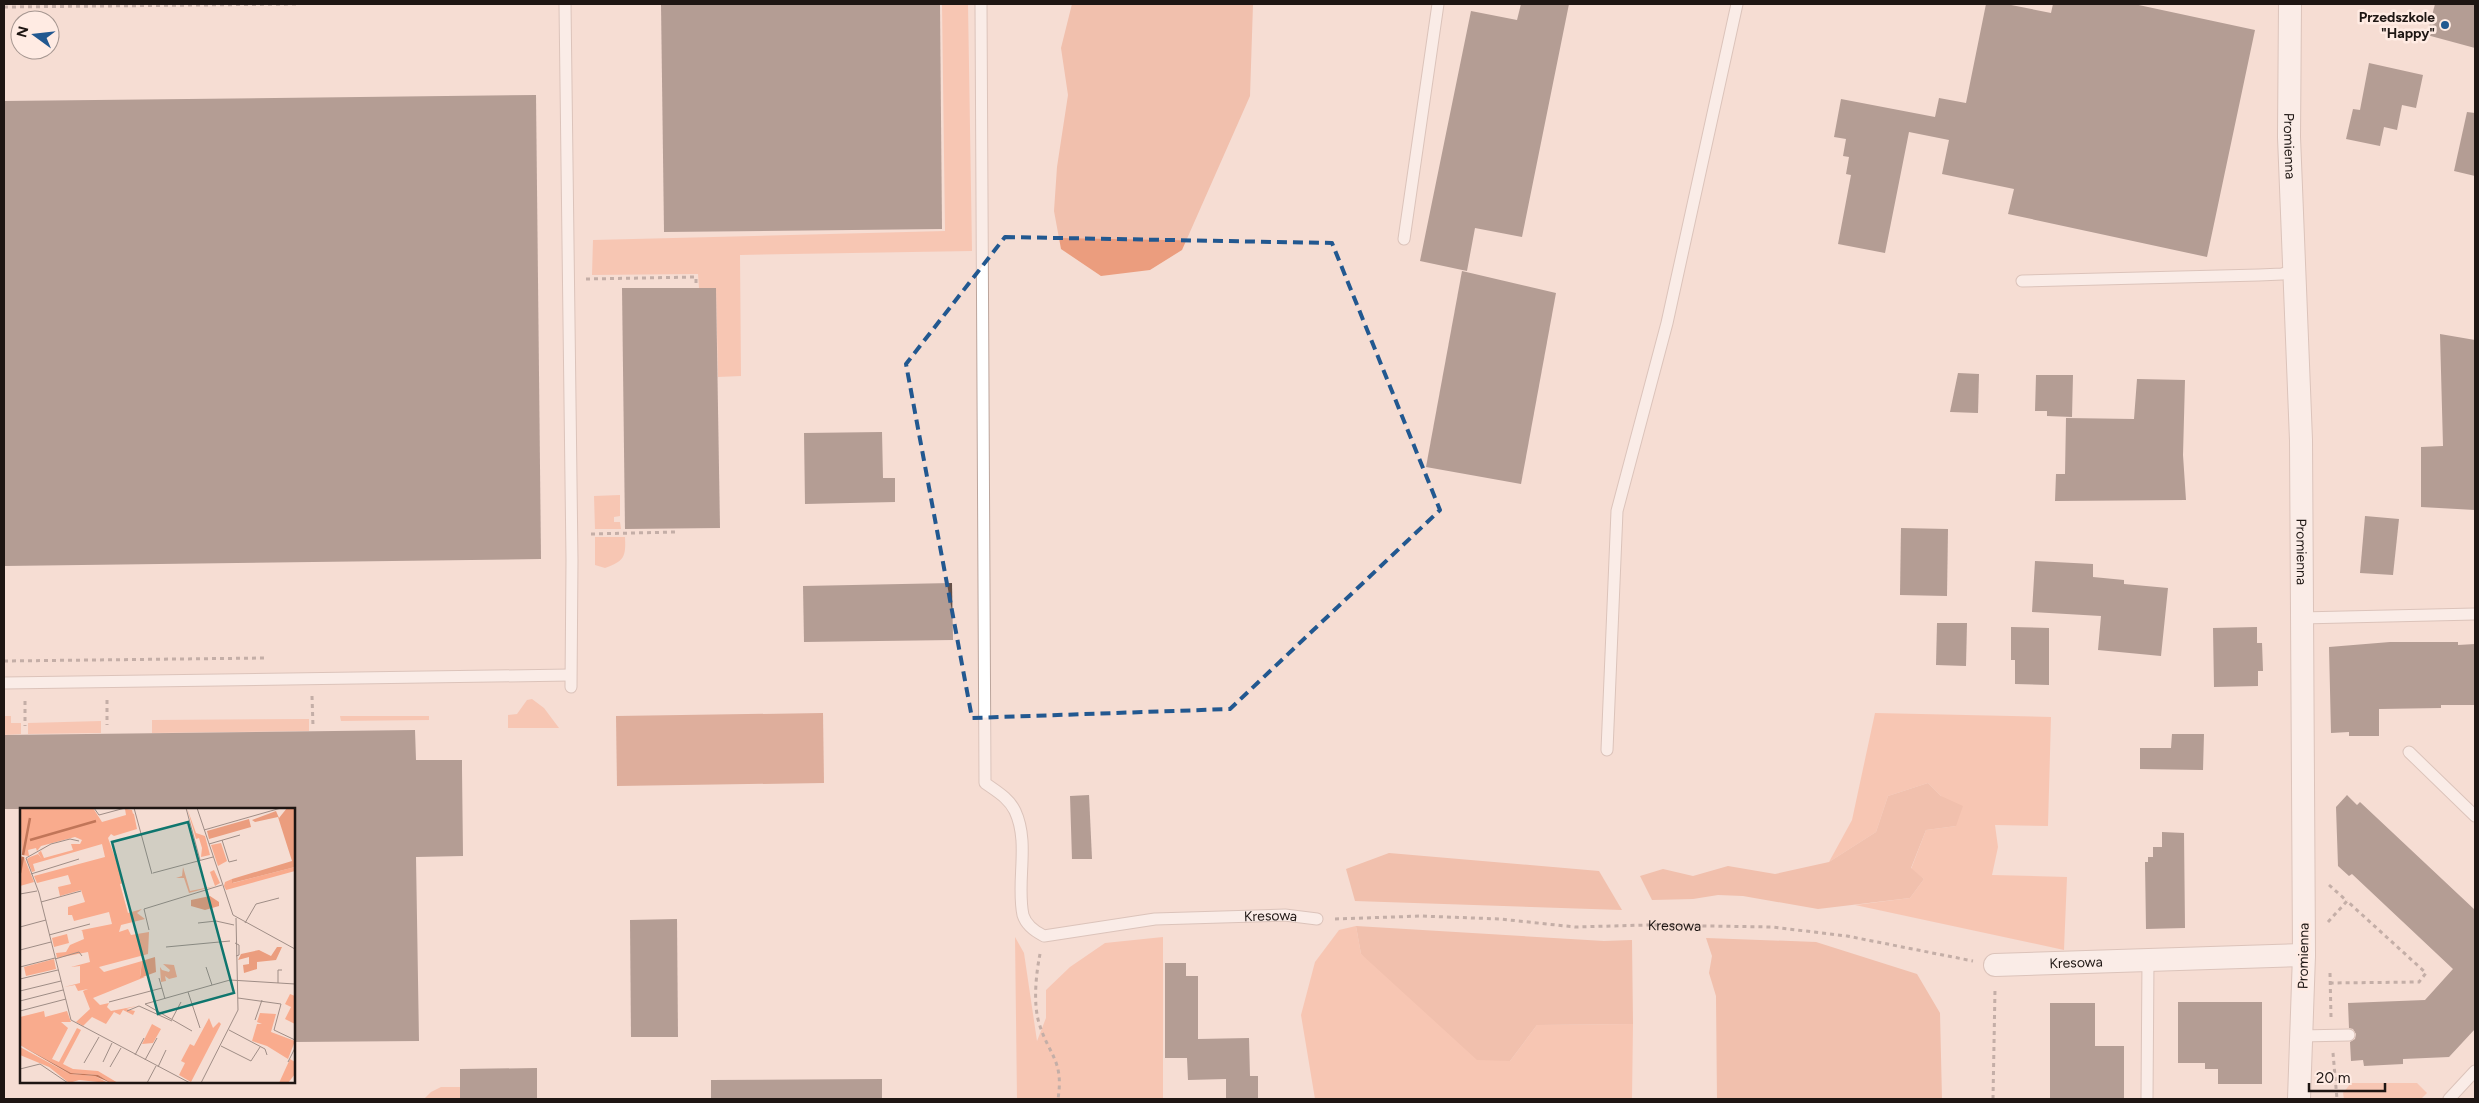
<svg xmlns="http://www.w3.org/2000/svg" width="2479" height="1103" viewBox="0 0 2479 1103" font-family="Figtree,sans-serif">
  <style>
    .green { fill: #f9ab8d }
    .forest { fill: #eb9d7e }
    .water { fill: #c17659 }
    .building { fill: #645048 }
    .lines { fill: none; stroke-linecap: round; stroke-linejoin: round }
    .service-casing { stroke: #bca59c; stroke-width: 13 }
    .minor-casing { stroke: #bca59c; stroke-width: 24 }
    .path { stroke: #877771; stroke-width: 3; stroke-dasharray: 4 4; stroke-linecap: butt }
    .service { stroke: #fff; stroke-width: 11 }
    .minor { stroke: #fff; stroke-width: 22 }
    .marked { fill: none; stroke: #225890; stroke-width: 4; stroke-dasharray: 10 6; stroke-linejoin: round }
    .poi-dot { fill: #225890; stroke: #ffebe3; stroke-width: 2 }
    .labels { text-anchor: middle; stroke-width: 5; stroke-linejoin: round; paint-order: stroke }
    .poi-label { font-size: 14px; font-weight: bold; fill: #1e1613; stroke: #ffebe3; text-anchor: end }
    .street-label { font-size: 14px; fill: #1e1613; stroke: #ffebe3 }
    .inset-river { fill: none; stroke: #c17659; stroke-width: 2.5 }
    .inset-road { fill: none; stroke: #9f8d86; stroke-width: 1 }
    .view { fill: #0f766e; fill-opacity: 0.15; stroke: #0f766e; stroke-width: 2.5 }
    .inset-edge { fill: none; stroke: #1e1613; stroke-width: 2.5 }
  </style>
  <rect width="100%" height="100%" fill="#f5ddd3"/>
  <g class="green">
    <path d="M 942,4 L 968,4 L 972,251 L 740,255 L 741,376 L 718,377 L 716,288 L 699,288 L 698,274 L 592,275 L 593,240 L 945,231 Z"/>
    <path d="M 620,495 L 620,516 L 614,517 L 614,522 L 620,522 L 621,529 L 595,529 L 594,496 Z"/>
    <path d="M 595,537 L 625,537 C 626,557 624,561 605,568 L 595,565 Z"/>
    <path d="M 532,699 L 544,708 L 559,728 L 508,728 L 508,715 L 517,714 L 527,700 Z"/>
    <path d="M 1875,713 L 2051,717 L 2048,826 L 1995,825 L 1998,847 L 1992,875 L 2067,877 L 2064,950 L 1855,905 L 1910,898 L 1924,879 L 1911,869 L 1926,830 L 1956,826 L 1941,796 L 1928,783 L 1888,796 L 1876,832 L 1829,862 L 1852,820 Z"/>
    <path d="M 4,716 L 11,716 L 11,723 L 21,723 L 21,734 L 4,735 Z"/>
    <path d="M 340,716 L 429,716 L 429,720 L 341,721 Z"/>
    <path d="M 309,719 L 309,731 L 152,733 L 152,720 Z"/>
    <path d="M 101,721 L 101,733 L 28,734 L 28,723 Z"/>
    <path d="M 1356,926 L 1361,954 L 1510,1061 L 1537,1025 L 1633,1024 L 1632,1099 L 1315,1099 L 1301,1015 L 1315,962 L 1339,930 Z"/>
    <path d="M 1015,937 L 1024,953 L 1037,1041 L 1046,1018 L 1046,990 L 1070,967 L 1105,943 L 1163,937 L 1163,1099 L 1017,1099 Z"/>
    <path d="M 2351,1083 L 2417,1083 L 2427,1093 L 2421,1099 L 2344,1099 L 2343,1093 Z"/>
    <path d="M 441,1087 L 460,1087 L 460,1099 L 424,1099 L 431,1092 Z"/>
  </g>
  <g class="forest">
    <path d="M 1072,4 L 1253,4 L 1250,96 L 1182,250 L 1150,270 L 1101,276 L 1061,249 L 1054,211 L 1057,167 L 1068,95 L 1061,48 Z"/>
    <path d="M 1928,783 L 1941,796 L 1963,806 L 1956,826 L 1926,830 L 1911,868 L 1924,879 L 1910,898 L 1818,909 L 1743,896 L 1718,895 L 1693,899 L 1652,900 L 1640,876 L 1663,869 L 1693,876 L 1728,866 L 1775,874 L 1829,862 L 1876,832 L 1888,796 Z"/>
    <path d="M 1389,853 L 1599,871 L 1622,910 L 1355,901 L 1346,869 Z"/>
    <path d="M 1356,926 L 1604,941 L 1632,940 L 1633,1024 L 1537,1025 L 1510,1061 L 1477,1060 L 1361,954 Z"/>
    <path d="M 1706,938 L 1816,942 L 1917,974 L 1940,1013 L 1942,1099 L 1717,1099 L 1716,996 L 1709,973 L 1712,956 Z"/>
  </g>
  <path class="water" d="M 823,713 L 824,783 L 617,786 L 616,716 Z"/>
  <g class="building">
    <path d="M 661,4 L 940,4 L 942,229 L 664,232 Z"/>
    <path d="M 1521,4 L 1569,4 L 1522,237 L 1475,228 L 1467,271 L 1420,261 L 1471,11 L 1517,20 Z"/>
    <path d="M 1986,4 L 2006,4 L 2051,13 L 2053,4 L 2134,4 L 2255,30 L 2207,257 L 2008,214 L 2014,189 L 1942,174 L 1949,140 L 1909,132 L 1885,253 L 1838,244 L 1851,175 L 1846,174 L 1849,157 L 1843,156 L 1846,139 L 1834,137 L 1841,99 L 1935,117 L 1939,98 L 1966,103 Z"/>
    <path d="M 2435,4 L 2475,4 L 2475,48 L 2427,35 Z"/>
    <path d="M 2369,63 L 2423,75 L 2416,108 L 2402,105 L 2397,130 L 2384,127 L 2380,146 L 2346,139 L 2353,109 L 2360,110 Z"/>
    <path d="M 536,95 L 541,559 L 4,566 L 4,101 Z"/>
    <path d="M 2467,112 L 2475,113 L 2475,176 L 2454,171 Z"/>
    <path d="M 1462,271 L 1556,293 L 1521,484 L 1426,467 Z"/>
    <path d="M 622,288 L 716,288 L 720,528 L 625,529 Z"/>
    <path d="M 2440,334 L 2475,340 L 2475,510 L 2421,507 L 2421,447 L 2443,446 Z"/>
    <path d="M 1958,373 L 1979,374 L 1978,413 L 1950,412 Z"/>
    <path d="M 2036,375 L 2073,375 L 2072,417 L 2047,416 L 2047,411 L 2035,411 Z"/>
    <path d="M 2137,379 L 2185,380 L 2183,455 L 2186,500 L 2055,501 L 2056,474 L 2065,474 L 2066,418 L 2134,419 Z"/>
    <path d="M 882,432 L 883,478 L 895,478 L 895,502 L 805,504 L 804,433 Z"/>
    <path d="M 2365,516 L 2399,519 L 2393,575 L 2360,573 Z"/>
    <path d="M 1901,528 L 1948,529 L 1947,596 L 1900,595 Z"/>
    <path d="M 2035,561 L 2093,564 L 2093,577 L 2124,580 L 2124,584 L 2168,588 L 2161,656 L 2098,650 L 2101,616 L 2032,612 Z"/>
    <path d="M 952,583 L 953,640 L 804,642 L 803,586 Z"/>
    <path d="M 1937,623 L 1967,623 L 1966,666 L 1936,665 Z"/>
    <path d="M 2011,627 L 2049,628 L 2049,685 L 2015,684 L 2015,660 L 2011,660 Z"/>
    <path d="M 2257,627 L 2257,643 L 2262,643 L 2263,671 L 2258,671 L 2258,686 L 2214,687 L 2213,628 Z"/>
    <path d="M 2390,642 L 2458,642 L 2458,645 L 2475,644 L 2475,705 L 2441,705 L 2441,708 L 2379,709 L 2379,736 L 2349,736 L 2349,732 L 2331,733 L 2329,647 Z"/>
    <path d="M 415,730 L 416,760 L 462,760 L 462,770 L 463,856 L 416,857 L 419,1041 L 294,1042 L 294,809 L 4,809 L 4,735 Z"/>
    <path d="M 2172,734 L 2204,734 L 2203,770 L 2140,769 L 2140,748 L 2171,748 Z"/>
    <path d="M 1089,795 L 1092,859 L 1072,859 L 1070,796 Z"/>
    <path d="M 2347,795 L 2357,805 L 2360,802 L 2475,910 L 2475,1029 L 2449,1057 L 2403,1059 L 2403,1064 L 2364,1066 L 2363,1060 L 2351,1061 L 2350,1042 L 2355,1039 L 2356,1034 L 2353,1029 L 2349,1028 L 2348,1003 L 2425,1000 L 2453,969 L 2352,874 L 2349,876 L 2338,866 L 2336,807 Z"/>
    <path d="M 2162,832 L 2184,833 L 2185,928 L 2146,929 L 2145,862 L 2148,862 L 2148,857 L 2153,857 L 2153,847 L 2162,847 Z"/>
    <path d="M 677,919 L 678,1037 L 631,1037 L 630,920 Z"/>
    <path d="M 1165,963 L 1186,963 L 1186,976 L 1198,976 L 1198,1039 L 1249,1038 L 1250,1076 L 1258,1076 L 1258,1099 L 1226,1099 L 1226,1079 L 1188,1080 L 1187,1058 L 1165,1058 Z"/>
    <path d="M 2178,1002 L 2262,1002 L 2262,1084 L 2218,1084 L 2218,1069 L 2205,1069 L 2205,1063 L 2178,1063 Z"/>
    <path d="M 2050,1003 L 2095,1003 L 2095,1046 L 2124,1046 L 2124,1099 L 2050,1099 Z"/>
    <path d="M 537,1068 L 537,1099 L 460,1099 L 460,1069 Z"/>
    <path d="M 882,1079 L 882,1099 L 711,1099 L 711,1080 Z"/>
  </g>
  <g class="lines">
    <g class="service-casing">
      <g id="service">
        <path d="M 565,4 L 572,560 L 571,687"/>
        <path id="s2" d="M 981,4 L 985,783 C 996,791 1009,798 1015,811 C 1030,843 1016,882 1023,915 C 1026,925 1036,932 1044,936 L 1155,919 L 1285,915 L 1317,919"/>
        <path d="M 1404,239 L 1438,4"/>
        <path d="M 2022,281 L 2259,275 L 2282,274 L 2295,270"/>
        <path d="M 2301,618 L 2475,614"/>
        <path d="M 4,683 L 570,675"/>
        <path d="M 1607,750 L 1617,511 L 1667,323 L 1737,4"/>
        <path d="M 2409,752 L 2475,816"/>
        <path d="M 2301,1036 L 2349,1035"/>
        <path d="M 2147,1099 L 2148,960"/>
        <path d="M 2449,1099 L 2475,1071"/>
      </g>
    </g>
    <g class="minor-casing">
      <g id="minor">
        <path id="s3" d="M 2290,4 L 2289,137 L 2301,440 L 2304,955 L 2299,1099"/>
        <path id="s4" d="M 1995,965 L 2304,955"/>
      </g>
    </g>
    <g class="path">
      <path d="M 4,7 L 297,4"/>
      <path d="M 586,279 L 696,277 L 696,286"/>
      <path d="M 591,534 L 676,532"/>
      <path d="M 4,661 L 266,658"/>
      <path d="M 312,696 L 313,726"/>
      <path d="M 107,700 L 107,725"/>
      <path d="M 25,701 L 25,726"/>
      <path d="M 2329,885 L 2347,901"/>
      <path id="s1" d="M 1335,919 L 1421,916 L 1500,919 L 1575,927 L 1647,925 L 1772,927 L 1847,936 L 1973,961"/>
      <path d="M 2328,922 L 2347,901 L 2426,973 L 2419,982 L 2330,983"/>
      <path d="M 1040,954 C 1036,974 1033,1003 1039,1023 C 1049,1056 1064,1060 1058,1099"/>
      <path d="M 2330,973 L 2331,1017"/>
      <path d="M 2333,1053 L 2337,1099"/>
      <path d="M 1993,1099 L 1995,989"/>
    </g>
    <use href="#service" class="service"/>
    <use href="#minor" class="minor"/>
  </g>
  <path d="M0 0H2479V1103H0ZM 1005,237 L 1332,243 L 1440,510 L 1230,709 L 972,718 L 906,364 Z" fill="#f5ddd3" fill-opacity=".55" fill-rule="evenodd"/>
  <path class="marked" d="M 1005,237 L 1332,243 L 1440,510 L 1230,709 L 972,718 L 906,364 Z"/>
  <circle class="poi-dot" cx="2445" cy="25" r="5"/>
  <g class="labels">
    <g class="poi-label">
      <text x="2435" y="22">Przedszkole<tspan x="2435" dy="16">"Happy"</tspan></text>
    </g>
    <g class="street-label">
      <text dy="5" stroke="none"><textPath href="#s3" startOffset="142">Promienna</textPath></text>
      <text dy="5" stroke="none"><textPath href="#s3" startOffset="548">Promienna</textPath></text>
      <text dy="5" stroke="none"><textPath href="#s2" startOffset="1184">Kresowa</textPath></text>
      <text dy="5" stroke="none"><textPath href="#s1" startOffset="340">Kresowa</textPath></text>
      <text transform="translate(2303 956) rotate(-89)" y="5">Promienna</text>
      <text dy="5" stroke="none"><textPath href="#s4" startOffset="81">Kresowa</textPath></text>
    </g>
  </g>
  <g transform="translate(20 808)">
    <rect width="275" height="275" fill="#f5ddd3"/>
    <path d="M 0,0 L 73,0 L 82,14 L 106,7 L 105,1 L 112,2 L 113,6 L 110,4 L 114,6 L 117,21 L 94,28 L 91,26 L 88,30 L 104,75 L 100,76 L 108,105 L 122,101 L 117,105 L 125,111 L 101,117 L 99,124 L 108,121 L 111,127 L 129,124 L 128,146 L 79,159 L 84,164 L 122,153 L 120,168 L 125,169 L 73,190 L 80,197 L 89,195 L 87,199 L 91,203 L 117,198 L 106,201 L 115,203 L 113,207 L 103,202 L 100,207 L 94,204 L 86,216 L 72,209 L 63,218 L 56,214 L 70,201 L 63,183 L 68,181 L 58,183 L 55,177 L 44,179 L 60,175 L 60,158 L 51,159 L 70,154 L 68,144 L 37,150 L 36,145 L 46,144 L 50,137 L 64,131 L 62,122 L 47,125 L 92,116 L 89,104 L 54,113 L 52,107 L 48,107 L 48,99 L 65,94 L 61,82 L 40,88 L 38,79 L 51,76 L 48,67 L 17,75 L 14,68 L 85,49 L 82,36 L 13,56 L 15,63 L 12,64 L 7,51 L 10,49 L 18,46 L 22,51 L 18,45 L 26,39 L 21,43 L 24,50 L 53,42 L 51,36 L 60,36 L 62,32 L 55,29 L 21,38 L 17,43 L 16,40 L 8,42 L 9,48 L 2,47 ZM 167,0 L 176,25 L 185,28 L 190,47 L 181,49 L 182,40 L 179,30 L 176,31 ZM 201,35 L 207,53 L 198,58 L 191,37 ZM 0,48 L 4,49 L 14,74 L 0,78 ZM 163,59 L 170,83 L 195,78 L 190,64 L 194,62 L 200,75 L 195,78 L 169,85 L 164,70 L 156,70 L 162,68 ZM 275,59 L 275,63 L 206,82 L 204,78 L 205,74 L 212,71 L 213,75 ZM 47,126 L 49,135 L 34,139 L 32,130 ZM 34,151 L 36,161 L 6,168 L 4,159 ZM 143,156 L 154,157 L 157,169 L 149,171 L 145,168 L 146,173 L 141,174 L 140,159 L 142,162 L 149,164 L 150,162 ZM 270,186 L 275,188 L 275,216 L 265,211 L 271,199 L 265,196 ZM 24,203 L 25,209 L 47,203 L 51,214 L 41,214 L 48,220 L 32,251 L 39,254 L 57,220 L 61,222 L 43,256 L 53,261 L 78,263 L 98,275 L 91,275 L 78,267 L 51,265 L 0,237 L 0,209 ZM 240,205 L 256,206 L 251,224 L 275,233 L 268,251 L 247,238 L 232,233 L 237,216 L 242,216 L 237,214 ZM 189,210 L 193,220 L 199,214 L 201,216 L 171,274 L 159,267 L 165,255 L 161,253 L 170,236 L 174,238 ZM 132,216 L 141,221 L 133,235 L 122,236 ZM 0,239 L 50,266 L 75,268 L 88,275 L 59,272 L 49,275 L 29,259 L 0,247 ZM 270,251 L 275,254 L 275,266 L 268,275 L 259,275 Z" fill="#f9ab8d"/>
    <path d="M 267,0 L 275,0 L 275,59 L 212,75 L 212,71 L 272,53 L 258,9 L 235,14 L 232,12 L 256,3 L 259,10 ZM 229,11 L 231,19 L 189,31 L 187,23 ZM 190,88 L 199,94 L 199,98 L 185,102 L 171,98 L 171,92 ZM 257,139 L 262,139 L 256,152 L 237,154 L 237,161 L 224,165 L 223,157 L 229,156 L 229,149 L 218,152 L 221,146 L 239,142 L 251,148 ZM 135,149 L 136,164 L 120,170 L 122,153 Z" fill="#eb9d7e"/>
    <path d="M 0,237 L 51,265 L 78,267 L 91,275 L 75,268 L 50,266 Z" fill="#c17659"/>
    <path class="inset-river" d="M 10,32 L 76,13M 3,47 L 10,10M 0,65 L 3,49"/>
    <path class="inset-road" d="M 74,0 L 79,7 L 105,0M 114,0 L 132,66M 166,0 L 180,52M 177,0 L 213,107 L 275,141M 184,22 L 261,0M 202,32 L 209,54 L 217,52M 59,33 L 50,31 L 31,36 L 6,50 L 19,85 L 51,212 L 170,275M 189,36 L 220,27M 133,65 L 193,49M 11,66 L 59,51M 0,86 L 17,83M 21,94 L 61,83M 178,115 L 196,113 L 214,117M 225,115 L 236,96 L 259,90M 0,119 L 26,112M 129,122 L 124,101 L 202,77M 29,127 L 70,116M 215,135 L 219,137 L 219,147 L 216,148M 146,139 L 210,133M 0,142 L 31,134M 35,151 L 59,144 L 62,148M 0,159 L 35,150M 186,159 L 192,177M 139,170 L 145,191M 0,171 L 38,162M 258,175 L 258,162 L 262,162M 0,183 L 41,173M 168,184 L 180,220M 218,190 L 261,196 L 254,222 L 275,232M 0,193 L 43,182M 89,194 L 142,180M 125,196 L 210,172 L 275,176M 125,196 L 172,223M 0,203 L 46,191M 107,203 L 119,198 L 152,213M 152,211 L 161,194M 235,212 L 242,192M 209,222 L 245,241 L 247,247M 201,238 L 231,253 L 240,239M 115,247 L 124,230M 125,252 L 137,230M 83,254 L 92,235M 268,254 L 275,240M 64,255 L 79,229M 90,259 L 101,240M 138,259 L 146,242M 0,261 L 20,256 L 48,275M 127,275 L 136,258M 181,275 L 218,202 L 216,110"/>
    <path class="view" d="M 168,14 L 214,185 L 138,206 L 92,34 Z"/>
    <rect width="275" height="275" class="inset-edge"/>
  </g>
  <rect width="2479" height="1103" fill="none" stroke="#1e1613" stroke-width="10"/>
  <g transform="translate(35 35) rotate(285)"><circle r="24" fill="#ffebe3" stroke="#a59690"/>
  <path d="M0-4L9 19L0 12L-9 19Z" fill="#225890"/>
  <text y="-8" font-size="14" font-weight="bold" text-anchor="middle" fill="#1e1613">N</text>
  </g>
  <path d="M2309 1083v8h76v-8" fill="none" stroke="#1e1613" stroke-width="2.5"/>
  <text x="2316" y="1083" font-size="15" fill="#1e1613" stroke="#ffebe3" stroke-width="4" paint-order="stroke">20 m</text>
</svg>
